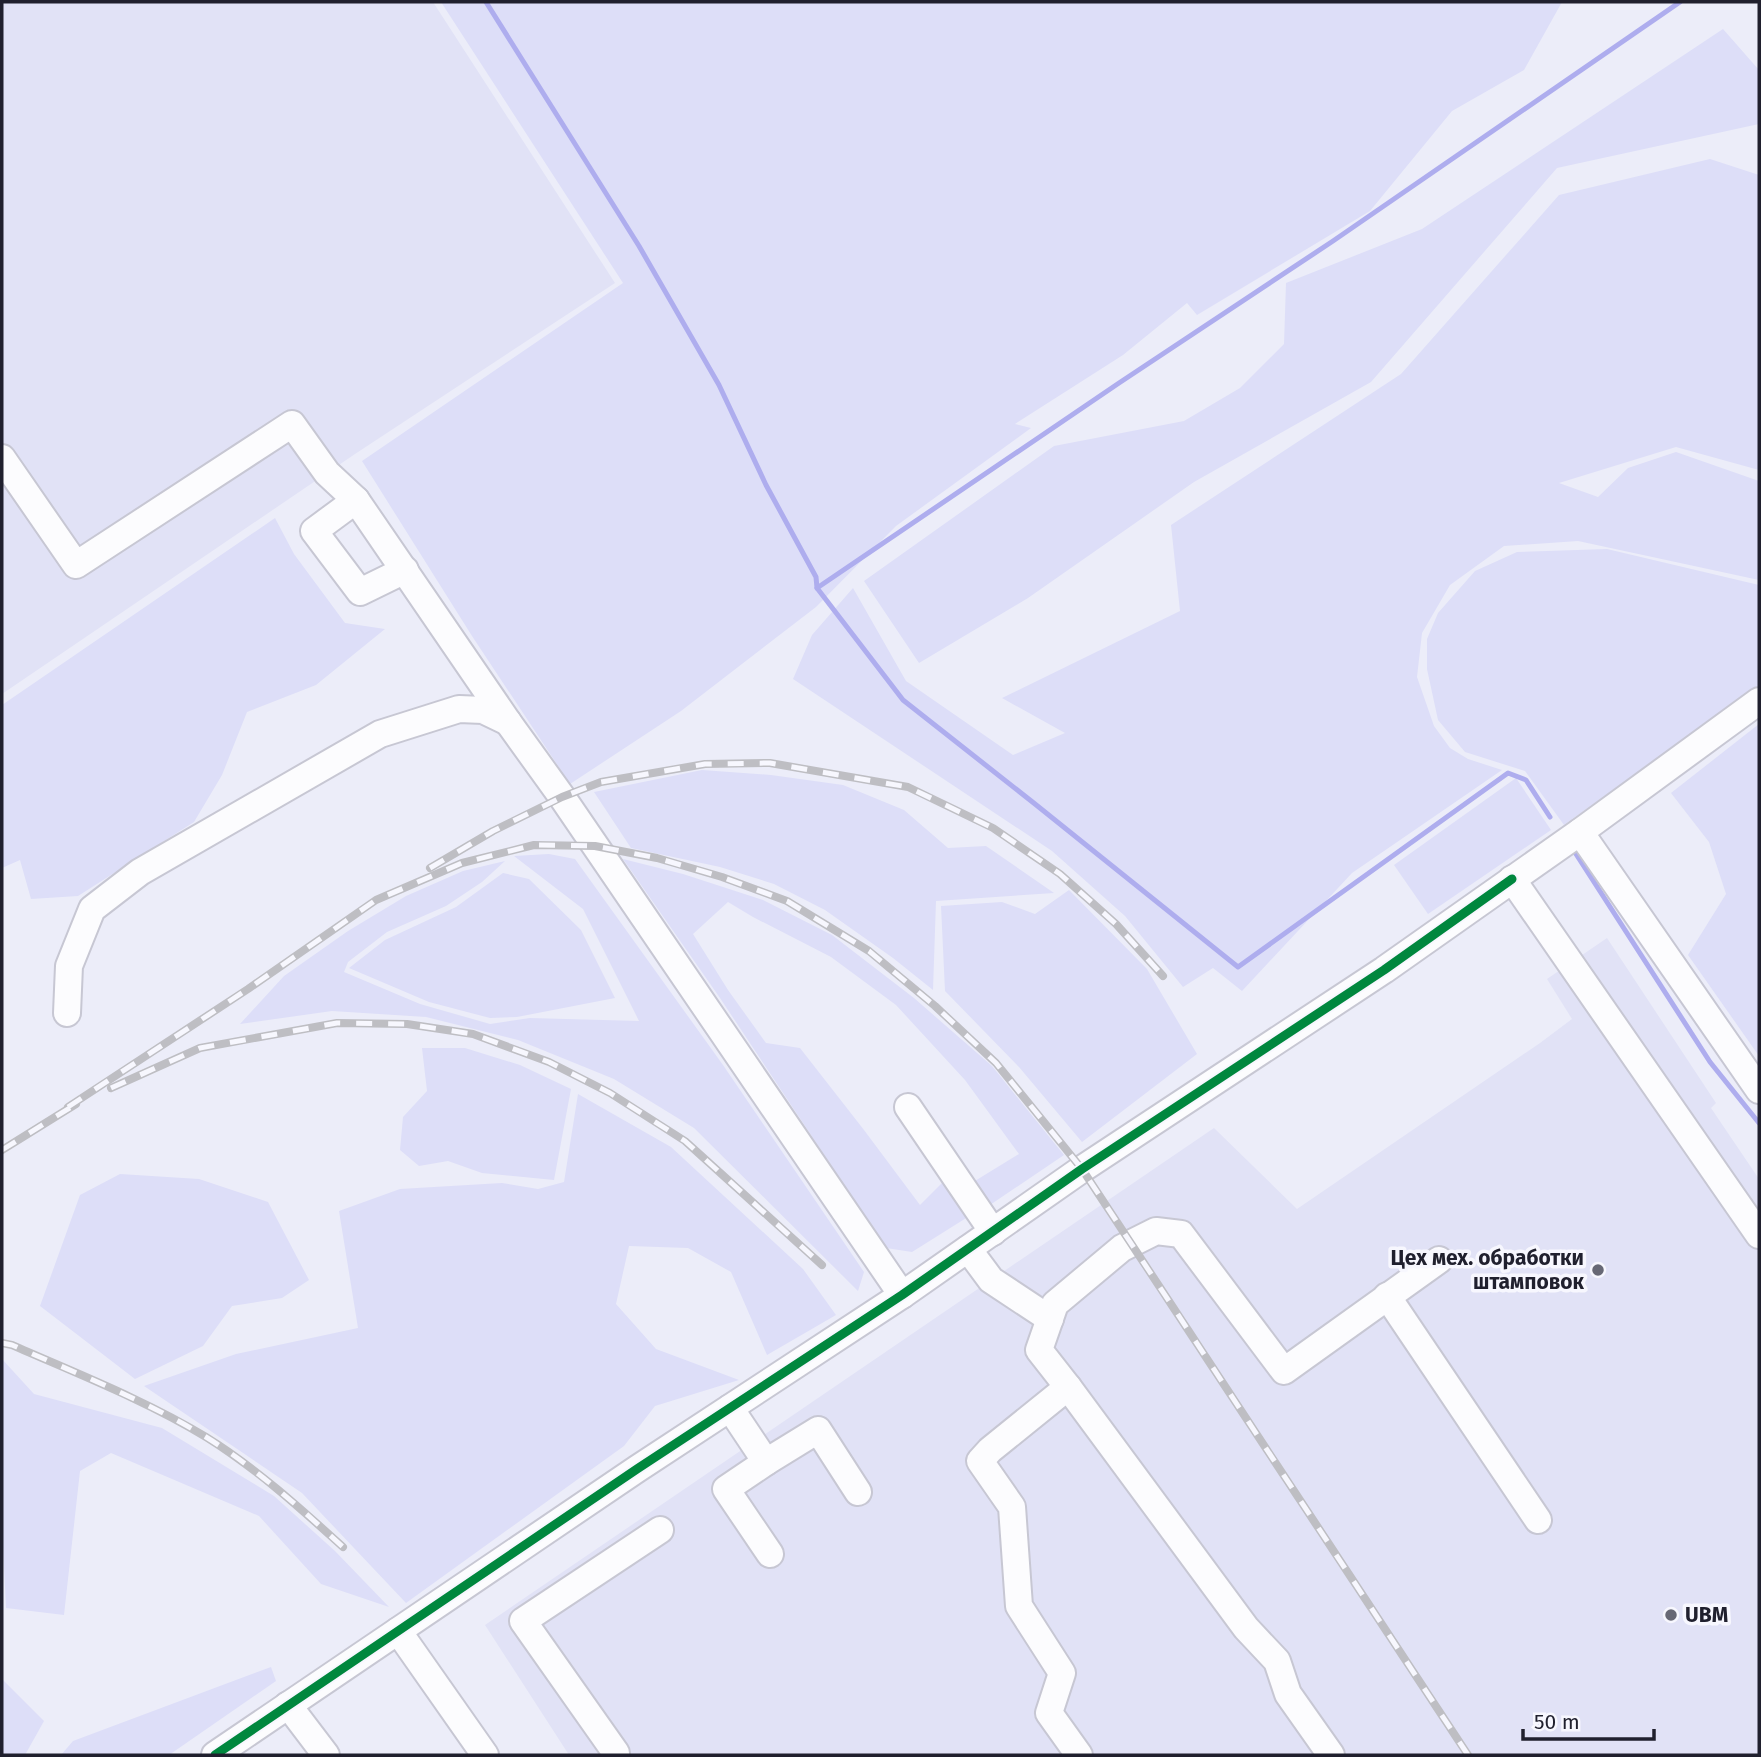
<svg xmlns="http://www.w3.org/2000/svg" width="1761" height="1757" viewBox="0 0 1761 1757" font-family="'Fira Sans',sans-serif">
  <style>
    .built { fill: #e1e2f6 }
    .green { fill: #dddef8 }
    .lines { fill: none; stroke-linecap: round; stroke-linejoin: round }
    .stream { stroke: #aeadee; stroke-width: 5 }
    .minor-casing { stroke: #c7c7d3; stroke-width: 30 }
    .minor { stroke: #fcfcfe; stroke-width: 26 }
    .rail-casing { stroke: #bebec3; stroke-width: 8 }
    .rail { stroke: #f7f7fe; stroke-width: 5; stroke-dasharray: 16; stroke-linecap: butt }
    .cycleway-casing { stroke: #f7f7fe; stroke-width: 13 }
    .cycleway { stroke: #00873e; stroke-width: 9 }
    .poi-dot { fill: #676875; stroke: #f7f7fe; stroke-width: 2.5 }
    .labels { text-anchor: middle; stroke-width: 7; stroke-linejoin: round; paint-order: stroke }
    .poi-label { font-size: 21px; font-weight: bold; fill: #20202e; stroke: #f7f7fe; text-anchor: end }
  </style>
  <rect width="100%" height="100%" fill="#ecedf9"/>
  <g class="built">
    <path d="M 2,2 L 433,2 L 615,283 L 355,454 L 2,694 Z"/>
    <path d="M 1607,938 L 1716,1103 L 1711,1108 L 1759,1179 L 1759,1755 L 569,1755 L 485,1625 L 1214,1128 L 1297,1209 L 1540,1043 L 1572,1019 L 1547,979 Z"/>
  </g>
  <g class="green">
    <path d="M 441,2 L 1562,2 L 1524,70 L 1452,111 L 1370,211 L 1197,315 L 1187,303 L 1123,355 L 1015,424 L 1031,428 L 896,526 L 816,607 L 681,711 L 570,784 L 472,636 L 362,461 L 623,283 Z"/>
    <path d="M 1723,29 L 1759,70 L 1759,124 L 1557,168 L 1371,382 L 1194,482 L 1028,598 L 919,663 L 864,581 L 1054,446 L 1184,421 L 1240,388 L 1284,344 L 1286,283 L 1422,229 Z"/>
    <path d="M 1710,159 L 1759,175 L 1759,470 L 1676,447 L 1559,483 L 1598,497 L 1628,468 L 1676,452 L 1759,481 L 1759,580 L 1578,541 L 1504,546 L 1450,585 L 1422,633 L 1417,677 L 1434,726 L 1450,748 L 1468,759 L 1502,770 L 1352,873 L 1242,991 L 1213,968 L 1183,987 L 1125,916 L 1052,851 L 793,679 L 812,635 L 853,588 L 906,681 L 1013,755 L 1065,733 L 1002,698 L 1180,611 L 1171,525 L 1401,374 L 1559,195 Z"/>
    <path d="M 275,518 L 294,554 L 345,623 L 385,629 L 316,685 L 247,712 L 222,775 L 194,822 L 78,896 L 31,899 L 20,860 L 2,868 L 2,705 Z"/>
    <path d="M 1607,549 L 1759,585 L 1759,685 L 1564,825 L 1525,771 L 1465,752 L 1438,720 L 1427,669 L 1427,639 L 1438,613 L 1475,571 L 1517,552 Z"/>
    <path d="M 1759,724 L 1759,1056 L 1688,955 L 1726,894 L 1709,842 L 1671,793 Z"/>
    <path d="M 702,770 L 771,775 L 843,785 L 904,810 L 948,848 L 986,846 L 1054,893 L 936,901 L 933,990 L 893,958 L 825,910 L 774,884 L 720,867 L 631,848 L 594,792 Z"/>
    <path d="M 1516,778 L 1551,830 L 1428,914 L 1394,865 Z"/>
    <path d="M 549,854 L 575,859 L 723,1065 L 864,1272 L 858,1291 L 694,1128 L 614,1079 L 518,1040 L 426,1017 L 332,1011 L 240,1024 L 284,976 L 348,931 L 406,896 L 463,871 L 505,861 L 482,882 L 446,906 L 387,932 L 348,962 L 344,972 L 420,1004 L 490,1024 L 530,1018 L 639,1021 L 583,909 L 514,856 Z"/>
    <path d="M 623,859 L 683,874 L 763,900 L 832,935 L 914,998 L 992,1066 L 1064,1155 L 984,1209 L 970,1184 L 1019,1154 L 965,1080 L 896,1005 L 831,957 L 753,917 L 728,902 L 693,934 L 728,990 L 766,1043 L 800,1048 L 864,1130 L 920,1205 L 945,1180 L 971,1215 L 912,1252 L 886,1248 L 720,998 Z"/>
    <path d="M 503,873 L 529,879 L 581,930 L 615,998 L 517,1017 L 490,1018 L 429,1002 L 349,968 L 385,940 L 456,907 Z"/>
    <path d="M 1069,890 L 1147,969 L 1197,1054 L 1082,1142 L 1019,1067 L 945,991 L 941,906 L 1002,902 L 1035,914 Z"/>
    <path d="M 422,1048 L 465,1048 L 520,1065 L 571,1089 L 554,1180 L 482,1173 L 448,1161 L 419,1166 L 400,1150 L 403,1117 L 427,1091 Z"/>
    <path d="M 578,1094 L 671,1147 L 803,1269 L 836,1315 L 767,1355 L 731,1272 L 688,1248 L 629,1246 L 616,1304 L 656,1349 L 739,1380 L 655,1406 L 624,1446 L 406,1603 L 302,1493 L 144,1386 L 236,1354 L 358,1328 L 339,1211 L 400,1189 L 502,1183 L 538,1189 L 564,1182 Z"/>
    <path d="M 120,1174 L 199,1179 L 268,1202 L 309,1280 L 282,1298 L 232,1306 L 203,1346 L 135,1379 L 40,1306 L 80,1195 Z"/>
    <path d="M 2,1359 L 34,1394 L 162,1428 L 274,1496 L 335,1551 L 389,1607 L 321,1584 L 259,1516 L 111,1453 L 80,1471 L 64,1615 L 6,1608 L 2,1526 Z"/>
    <path d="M 271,1667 L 276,1681 L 169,1755 L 61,1755 L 73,1741 Z"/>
    <path d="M 2,1679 L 44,1721 L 25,1755 L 2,1755 Z"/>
  </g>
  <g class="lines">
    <g class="stream">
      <path d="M 486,2 L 639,246 L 719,385 L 766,485 L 816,577 L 817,588 L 903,700 L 1035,804 L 1238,967 L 1508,773 L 1526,780 L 1550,817"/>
      <path d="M 817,588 L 1119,383 L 1333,241 L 1680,2"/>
      <path d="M 1576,854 L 1710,1062 L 1759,1123"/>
    </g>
    <g class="minor-casing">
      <g id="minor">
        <path d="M 2,458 L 76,565 L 292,424 L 327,473 L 356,500 L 508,722 L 562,797 L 902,1295"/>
        <path d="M 356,500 L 314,531 L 360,592 L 405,570"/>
        <path d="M 1580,832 L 1759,1090"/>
        <path d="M 1512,879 L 1759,1235"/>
        <path d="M 67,1013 L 69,966 L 92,909 L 140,872 L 380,734 L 459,709 L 483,710 L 508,722"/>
        <path d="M 908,1107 L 993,1232"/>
        <path d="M 968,1249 L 991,1280 L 1050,1319"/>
        <path d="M 1387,1296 L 1538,1520"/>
        <path d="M 1068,1387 L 990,1450 L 980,1461 L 1012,1507 L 1019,1606 L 1062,1673 L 1049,1713 L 1079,1755"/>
        <path d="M 730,1408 L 766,1462 L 818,1430 L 858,1492"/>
        <path d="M 766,1462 L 726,1489 L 770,1554"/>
        <path d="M 398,1631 L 485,1755"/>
        <path d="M 288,1705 L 326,1755"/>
        <path d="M 215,1755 L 637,1469 L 902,1295 L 1082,1169 L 1384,970 L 1580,832 L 1759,701"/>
        <path d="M 616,1755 L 616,1753 L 523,1621 L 660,1530"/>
        <path d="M 1331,1755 L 1288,1694 L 1277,1661 L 1246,1628 L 1068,1387 L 1039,1350 L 1055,1304 L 1122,1248 L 1156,1231 L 1181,1234 L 1284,1371 L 1439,1260"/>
      </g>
    </g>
    <use href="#minor" class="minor"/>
    <g class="rail-casing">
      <g id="rail">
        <path d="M 430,868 L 493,831 L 562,797 L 601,782 L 705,764 L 770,763 L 908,787 L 993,828 L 1060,874 L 1116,924 L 1163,976"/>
        <path d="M 111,1088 L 200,1048 L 337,1023 L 407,1024 L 473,1034 L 549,1062 L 610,1093 L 685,1141 L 822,1265"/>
        <path d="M 68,1107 L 248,989 L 376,900 L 462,863 L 534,845 L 595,846 L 657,858 L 722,877 L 787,901 L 869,951 L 935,1006 L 996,1063 L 1082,1169 L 1468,1755"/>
        <path d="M 2,1150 L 76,1104"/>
        <path d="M 2,1343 L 12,1345 C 78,1374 145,1400 206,1437 C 256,1468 300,1508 343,1547"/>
      </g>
    </g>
    <use href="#rail" class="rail"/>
    <g class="cycleway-casing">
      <path id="cycleway" d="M 215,1755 L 637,1469 L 902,1295 L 1082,1169 L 1384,970 L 1512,879"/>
    </g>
    <use href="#cycleway" class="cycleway"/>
  </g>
  <g class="poi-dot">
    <circle cx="1598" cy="1270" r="7"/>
    <circle cx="1671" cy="1615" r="7"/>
  </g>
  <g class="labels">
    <g class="poi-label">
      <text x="1584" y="1265">Цех мех. обработки<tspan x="1584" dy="24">штамповок</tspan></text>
      <text x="1685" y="1622" text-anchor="start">UBM</text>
    </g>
  </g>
  <rect width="1761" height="1757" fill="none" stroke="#20202e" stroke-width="7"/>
  <path d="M1523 1729v10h131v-10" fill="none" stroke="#20202e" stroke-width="3.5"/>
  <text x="1534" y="1729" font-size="21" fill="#20202e" stroke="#f7f7fe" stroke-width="5" paint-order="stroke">50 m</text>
</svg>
